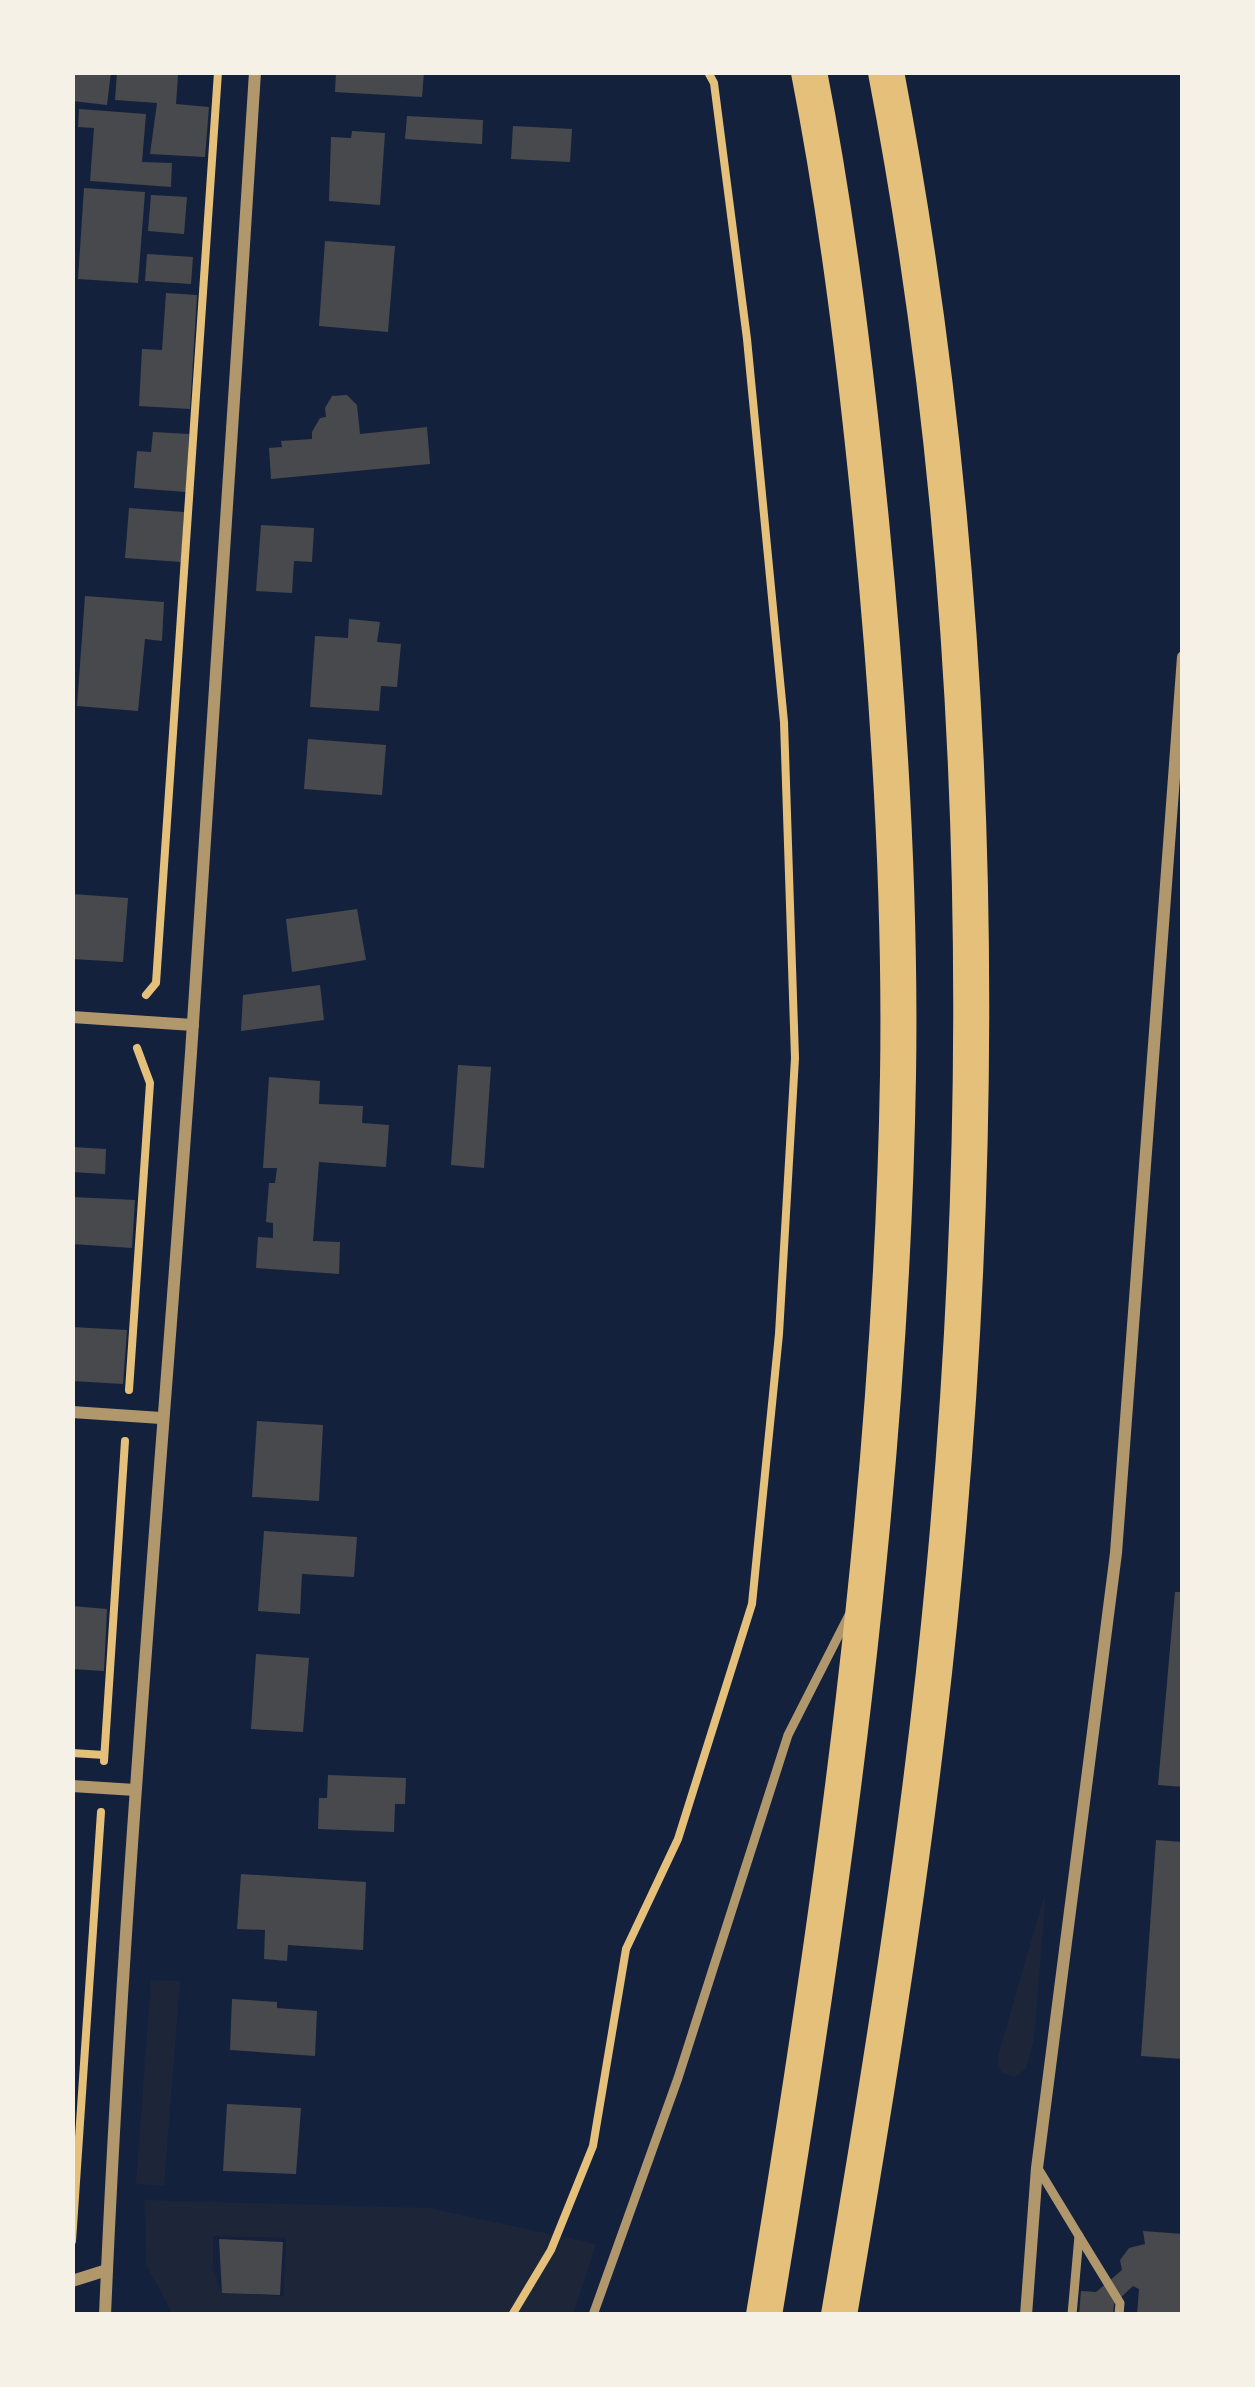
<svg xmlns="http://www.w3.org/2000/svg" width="1255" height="2387" viewBox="0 0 1255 2387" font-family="Arial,sans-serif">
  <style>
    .green { fill: #1d2539; fill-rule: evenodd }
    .building { fill: #48494c }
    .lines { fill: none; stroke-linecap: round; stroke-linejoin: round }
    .path { stroke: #e5c07b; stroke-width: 8 }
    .service { stroke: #b1986c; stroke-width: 9 }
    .minor { stroke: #b1986c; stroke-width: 12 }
    .motorway { stroke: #e5c07b; stroke-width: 36 }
  </style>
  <rect width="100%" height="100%" fill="#14213d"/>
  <g class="green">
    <path d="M 1046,1891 L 1034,2039 L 1026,2069 L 1015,2077 L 1001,2072 L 997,2059 Z"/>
    <path d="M 151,1980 L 180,1981 L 164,2186 L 136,2184 Z"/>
    <path d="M 145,2200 L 429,2208 L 596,2244 L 573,2315 L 173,2315 L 146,2264 ZM 213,2236 L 286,2238 L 283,2296 L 222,2293 L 213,2268 Z"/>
  </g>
  <g class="building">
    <path d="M 72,72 L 111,72 L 107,105 L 72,101 Z"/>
    <path d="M 117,72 L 178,75 L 176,104 L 209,107 L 205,157 L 150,154 L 157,103 L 115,100 Z"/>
    <path d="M 336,72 L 424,72 L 422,97 L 335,92 Z"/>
    <path d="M 79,109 L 146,114 L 142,162 L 172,163 L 171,187 L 90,181 L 94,128 L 78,127 Z"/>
    <path d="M 407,116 L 483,120 L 482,144 L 405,139 Z"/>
    <path d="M 513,126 L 572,129 L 570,162 L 511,159 Z"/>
    <path d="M 352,131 L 385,133 L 380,205 L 329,201 L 331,137 L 351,138 Z"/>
    <path d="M 84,188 L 145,192 L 138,283 L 78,279 Z"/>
    <path d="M 151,195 L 187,197 L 184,234 L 148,231 Z"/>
    <path d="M 325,241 L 395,246 L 388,332 L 319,326 Z"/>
    <path d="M 147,254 L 193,257 L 191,284 L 145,281 Z"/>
    <path d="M 166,293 L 197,295 L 190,409 L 139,406 L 142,349 L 162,350 Z"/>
    <path d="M 347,395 L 357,405 L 360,434 L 427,427 L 430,464 L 271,479 L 269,448 L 282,447 L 281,441 L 312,439 L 312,432 L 320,418 L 326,417 L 325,408 L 332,396 Z"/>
    <path d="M 153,432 L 189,434 L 186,492 L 134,488 L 137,451 L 151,452 Z"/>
    <path d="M 129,508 L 184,512 L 181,562 L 125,558 Z"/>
    <path d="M 261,525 L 314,528 L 312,562 L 294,561 L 292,593 L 256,591 Z"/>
    <path d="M 85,596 L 164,602 L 162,641 L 145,639 L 138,711 L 77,706 Z"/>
    <path d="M 349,619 L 380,622 L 377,642 L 401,644 L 397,687 L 381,686 L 379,711 L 310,707 L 315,636 L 348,638 Z"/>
    <path d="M 308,739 L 386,745 L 382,795 L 304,789 Z"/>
    <path d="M 72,894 L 128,898 L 123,962 L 72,959 Z"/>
    <path d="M 357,909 L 366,960 L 292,972 L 286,919 Z"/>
    <path d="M 320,985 L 324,1020 L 241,1031 L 243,995 Z"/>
    <path d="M 458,1065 L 491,1067 L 484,1168 L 451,1165 Z"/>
    <path d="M 269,1077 L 320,1081 L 319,1104 L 363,1106 L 362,1123 L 389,1125 L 386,1167 L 319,1162 L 313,1241 L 340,1242 L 339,1274 L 256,1268 L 258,1237 L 273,1238 L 273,1223 L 266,1222 L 267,1208 L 269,1183 L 275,1183 L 277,1168 L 263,1168 Z"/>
    <path d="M 72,1147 L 106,1149 L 105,1174 L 72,1172 Z"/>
    <path d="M 72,1197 L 135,1200 L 132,1248 L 72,1244 Z"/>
    <path d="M 72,1327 L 127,1330 L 123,1384 L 72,1381 Z"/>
    <path d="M 257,1421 L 323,1425 L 319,1501 L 252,1497 Z"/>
    <path d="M 264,1531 L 357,1537 L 354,1577 L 302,1574 L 300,1614 L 258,1611 Z"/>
    <path d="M 1175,1592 L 1183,1592 L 1183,1787 L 1158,1785 Z"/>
    <path d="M 72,1606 L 107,1609 L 104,1671 L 72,1669 Z"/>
    <path d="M 256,1654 L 309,1658 L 303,1732 L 251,1729 Z"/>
    <path d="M 328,1775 L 406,1778 L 405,1804 L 395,1804 L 394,1832 L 318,1829 L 319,1798 L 327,1798 Z"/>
    <path d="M 1156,1840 L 1183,1842 L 1183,2059 L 1141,2056 Z"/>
    <path d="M 241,1874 L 366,1882 L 363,1950 L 288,1945 L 287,1961 L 264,1959 L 265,1930 L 237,1929 Z"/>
    <path d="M 232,1999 L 277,2002 L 277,2008 L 317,2011 L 315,2056 L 230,2050 Z"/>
    <path d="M 227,2104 L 301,2108 L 296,2174 L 223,2171 Z"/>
    <path d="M 1143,2231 L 1183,2234 L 1183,2315 L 1137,2315 L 1139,2289 L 1133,2286 L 1114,2304 L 1113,2315 L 1079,2315 L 1081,2291 L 1096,2292 L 1122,2270 L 1120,2260 L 1129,2248 L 1145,2244 Z"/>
    <path d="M 219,2239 L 283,2242 L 280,2295 L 222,2293 Z"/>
  </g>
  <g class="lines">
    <g class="path">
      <path d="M 146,995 L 156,983 L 218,72"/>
      <path d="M 129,1390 L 150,1083 L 137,1048"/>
      <path d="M 72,1753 L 104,1755"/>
      <path d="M 104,1761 L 125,1441"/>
      <path d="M 72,2241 L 101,1812"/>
      <path d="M 512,2315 L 551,2250 L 593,2146 L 626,1949 L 678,1839 L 752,1604 L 779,1334 L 795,1058 L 784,722 L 747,339 L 714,83 L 708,72"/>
    </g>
    <g class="service">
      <path d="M 1039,2170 L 1079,2236 L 1072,2315"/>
      <path d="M 1079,2236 L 1120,2303 L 1119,2315"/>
      <path d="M 593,2315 L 678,2078 L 788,1735 L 849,1615"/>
    </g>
    <g class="minor">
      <path d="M 72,1017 L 193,1025"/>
      <path d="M 72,1412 L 161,1418"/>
      <path d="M 72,1786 L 135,1790"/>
      <path d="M 72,2281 L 107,2270"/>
      <path d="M 105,2315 C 123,1894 161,1474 191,1053 C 214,726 234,399 255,72"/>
      <path d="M 1026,2315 L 1037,2168 L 1116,1553 L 1183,657"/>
    </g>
    <g class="motorway">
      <path d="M 764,2315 C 832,1905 891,1492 898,1076 C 901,891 889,705 871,521 C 856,370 838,220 809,72"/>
      <path d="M 839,2315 C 881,2069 921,1822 944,1574 C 991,1072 981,568 886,72"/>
    </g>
  </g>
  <rect width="1255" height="2387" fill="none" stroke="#f6f1e7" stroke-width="150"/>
</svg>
